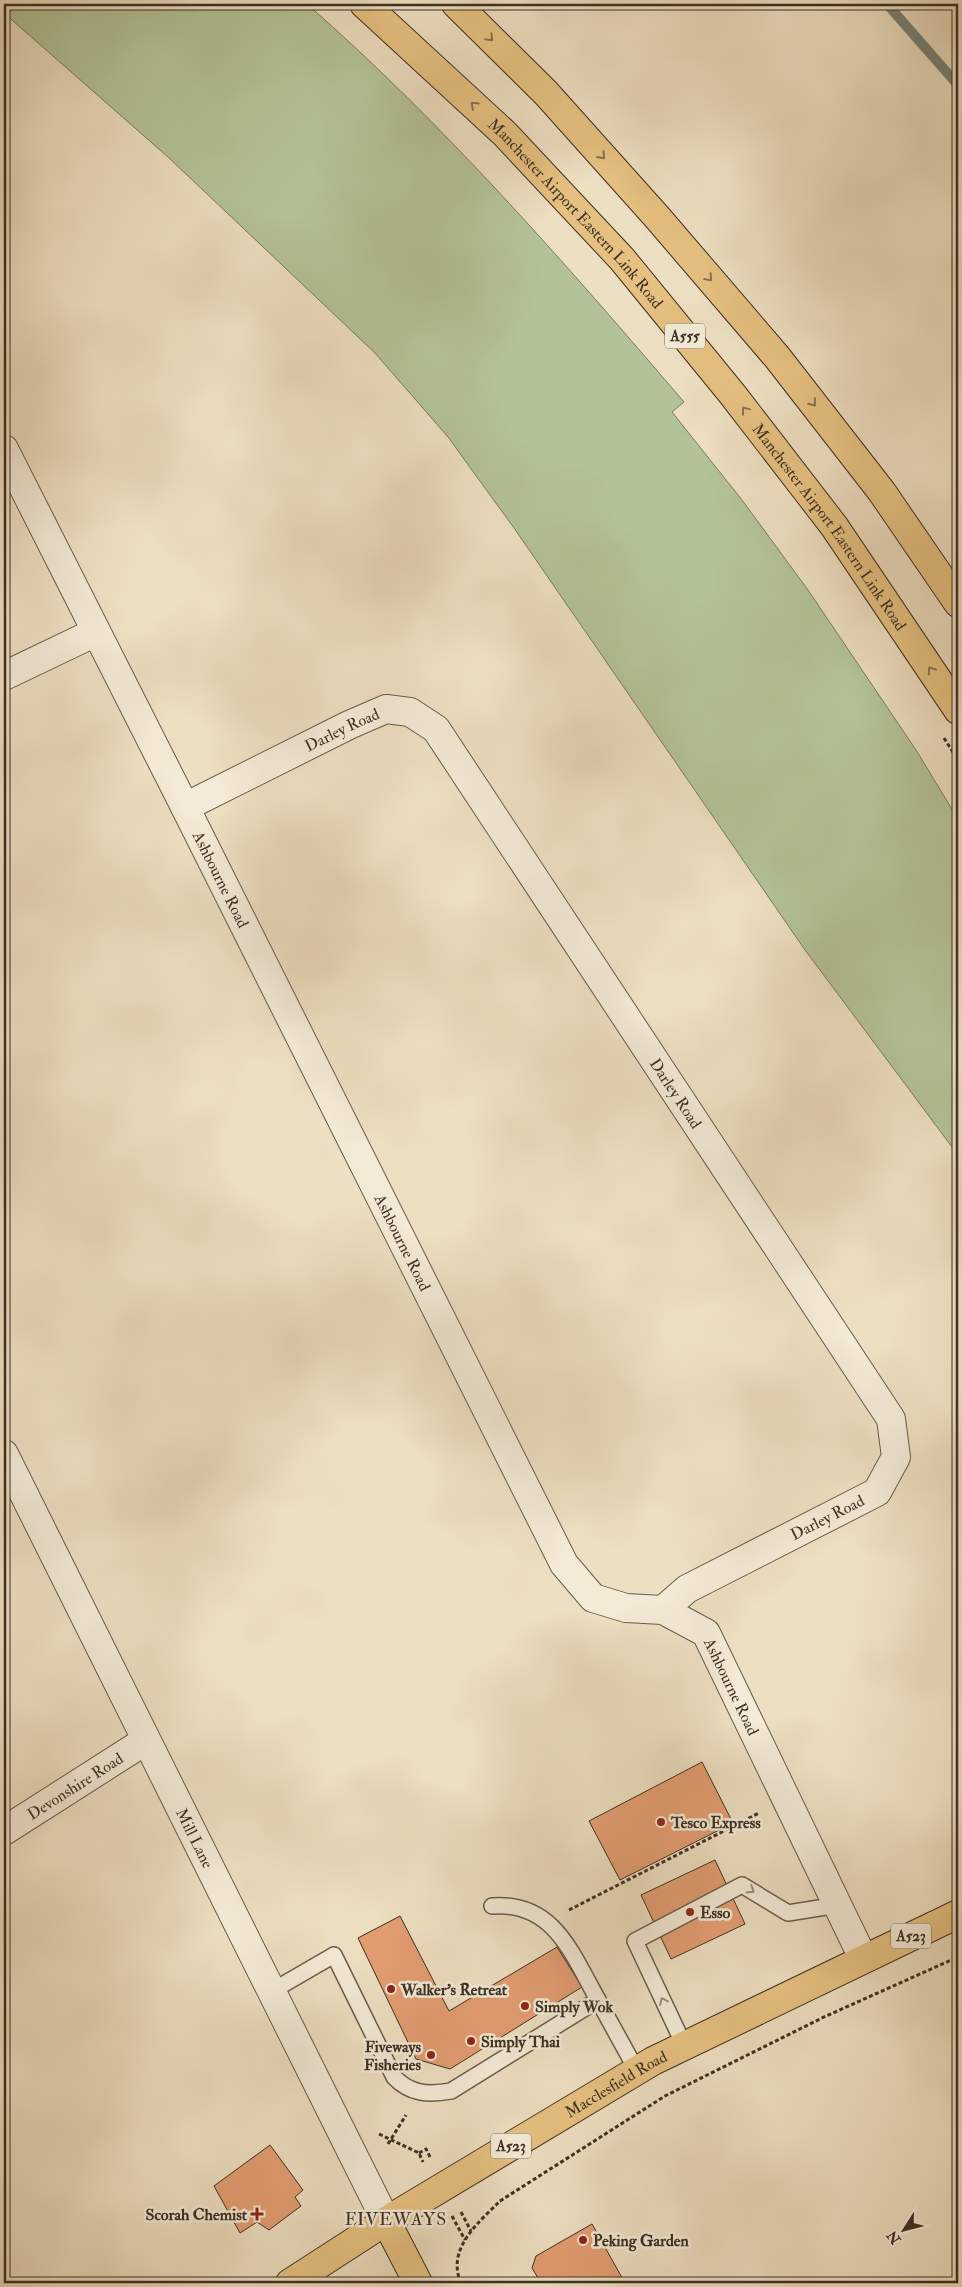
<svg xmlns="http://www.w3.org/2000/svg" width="962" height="2287" viewBox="0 0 962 2287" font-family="'IM FELL Double Pica',serif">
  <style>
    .green { fill: #b3c397; stroke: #787a5d }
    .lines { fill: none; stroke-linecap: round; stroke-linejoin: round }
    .stream { stroke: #74847b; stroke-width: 10 }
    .building { fill: #e39d71; stroke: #3c3023 }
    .lane-casing { stroke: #685c4a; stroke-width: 18 }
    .street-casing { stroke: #685c4a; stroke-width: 30 }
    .primary-casing { stroke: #3c3023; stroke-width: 30 }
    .highway-casing { stroke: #3c3023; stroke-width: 30 }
    .path { stroke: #3c3023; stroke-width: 3; stroke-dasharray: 4 2.5; stroke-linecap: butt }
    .lane { stroke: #f3ead7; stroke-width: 15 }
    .street { stroke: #f3ead7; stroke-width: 28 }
    .primary { stroke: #e6c080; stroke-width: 28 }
    .highway { stroke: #e6c080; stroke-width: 28 }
    .oneway { stroke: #88714d }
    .oneway2 { stroke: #988d7d }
    .poi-dot { fill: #8f2418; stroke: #f3ead7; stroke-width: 2 }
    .labels { text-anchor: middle; stroke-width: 5; stroke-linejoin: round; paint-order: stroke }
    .shield { fill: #f3ead7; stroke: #736859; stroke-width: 1 }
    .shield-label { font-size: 15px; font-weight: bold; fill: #3c3023 }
    .street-label { font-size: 16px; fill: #3c3023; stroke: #f3ead7 }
    .poi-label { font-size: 16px; font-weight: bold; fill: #3c3023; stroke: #f3ead7; text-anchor: start }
    .neighbourhood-label { font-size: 18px; letter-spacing: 1px; fill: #3c3023; stroke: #f3ead7 }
  </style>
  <rect width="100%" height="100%" fill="#eddfc1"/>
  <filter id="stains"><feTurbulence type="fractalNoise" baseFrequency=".004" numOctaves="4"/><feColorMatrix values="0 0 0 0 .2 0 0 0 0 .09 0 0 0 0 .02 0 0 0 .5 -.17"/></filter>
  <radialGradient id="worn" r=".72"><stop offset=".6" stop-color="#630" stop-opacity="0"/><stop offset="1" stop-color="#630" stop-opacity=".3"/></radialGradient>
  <path class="green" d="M 4,4 L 307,4 C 444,124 566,264 684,402 L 672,412 L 742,500 L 808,590 L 916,750 L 958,819 L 958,1155 L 805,950 L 514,528 L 448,437 L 375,353 L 168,157 L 4,13 Z"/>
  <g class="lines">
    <path class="stream" d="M 887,4 L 958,85"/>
  </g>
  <g class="building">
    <path d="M 702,1762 L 733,1823 L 620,1880 L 589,1821 Z"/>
    <path d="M 715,1860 L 745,1924 L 671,1959 L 641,1895 Z"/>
    <path d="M 400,1916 L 449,2011 L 557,1947 L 582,1987 L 450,2069 L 416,2059 L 358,1938 Z"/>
    <path d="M 270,2145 L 303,2190 L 295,2197 L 301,2206 L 269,2230 L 257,2222 L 240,2233 L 214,2186 Z"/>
    <path d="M 592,2224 L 625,2283 L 541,2283 L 532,2268 L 536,2256 Z"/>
  </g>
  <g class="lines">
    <g class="lane-casing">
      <g id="lane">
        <path d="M 492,1906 C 554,1901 572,1954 598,2000"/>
        <path d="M 272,1991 L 334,1955 L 394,2077 C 410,2094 428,2095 451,2091 L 598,2000 L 637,2071"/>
        <path d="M 684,2045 L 635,1941 L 742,1885 L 788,1913 L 838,1905"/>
      </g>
    </g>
    <g class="street-casing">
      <g id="street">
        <path id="s1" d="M 4,449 L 185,807 L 564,1564 L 593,1598 L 626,1608 L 663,1610 L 706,1633 L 863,1958"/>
        <path d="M 4,676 L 96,632"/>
        <path id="s2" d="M 185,807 L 349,725 L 386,709 L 410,712 L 436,729 L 891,1419 L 896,1457 L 877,1492 L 687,1589 L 663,1610"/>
        <path id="s3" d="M 4,1454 L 386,2221"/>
        <path id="s4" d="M 4,1831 L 145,1741"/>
      </g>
    </g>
    <g class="primary-casing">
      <path id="primary" d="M 386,2221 L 418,2283"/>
    </g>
    <g class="highway-casing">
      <g id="highway">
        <path id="s5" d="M 364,4 L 505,134 L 622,259 L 733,395 L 834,526 L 958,710"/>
        <path d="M 456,4 L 546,93 L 657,217 L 777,357 L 882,492 L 958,603"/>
        <path id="s6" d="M 290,2283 L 386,2221 L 653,2061 L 958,1914"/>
      </g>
    </g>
    <g class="path">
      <path d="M 944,738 L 958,760"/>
      <path d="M 569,1910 L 759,1813"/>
      <path d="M 379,2134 L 419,2153 L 423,2162"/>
      <path d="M 388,2144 L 406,2115"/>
      <path d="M 419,2153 L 426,2149 L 431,2159"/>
      <path d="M 461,2212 L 471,2231"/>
      <path d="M 452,2216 L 465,2240"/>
      <path d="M 461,2283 C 446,2249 478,2223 500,2201 L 665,2096 L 824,2017 L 958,1957"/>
    </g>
    <use href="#lane" class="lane"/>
    <use href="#street" class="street"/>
    <use href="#primary" class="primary"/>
    <use href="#highway" class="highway"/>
  </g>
  <defs><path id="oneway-chevron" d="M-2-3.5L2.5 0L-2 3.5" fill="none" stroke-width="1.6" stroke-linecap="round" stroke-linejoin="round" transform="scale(1.25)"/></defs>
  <g class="oneway">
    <use href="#oneway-chevron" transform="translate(490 38) rotate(45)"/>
    <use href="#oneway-chevron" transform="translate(474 105) rotate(-137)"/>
    <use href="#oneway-chevron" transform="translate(602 156) rotate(48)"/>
    <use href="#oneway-chevron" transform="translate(709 278) rotate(49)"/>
    <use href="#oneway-chevron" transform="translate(813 403) rotate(52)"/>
    <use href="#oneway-chevron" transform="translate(745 410) rotate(-127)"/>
    <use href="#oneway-chevron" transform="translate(931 670) rotate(-124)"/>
  </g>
  <g class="oneway2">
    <use href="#oneway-chevron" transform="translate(751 1890) rotate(32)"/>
    <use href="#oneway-chevron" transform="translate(663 2001) rotate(-115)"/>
  </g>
  <g class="poi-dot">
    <circle cx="661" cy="1822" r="5"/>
    <circle cx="690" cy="1912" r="5"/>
    <circle cx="391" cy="1989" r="5"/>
    <circle cx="525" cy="2006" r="5"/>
    <circle cx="471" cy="2041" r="5"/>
    <circle cx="431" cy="2055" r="5"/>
    <path d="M254.5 2206.5h5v5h5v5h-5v5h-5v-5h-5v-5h5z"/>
    <circle cx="583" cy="2240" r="5"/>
  </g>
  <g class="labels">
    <g class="shield">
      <rect x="665" y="323.5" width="40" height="25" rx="4"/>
      <rect x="891" y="1923.5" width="40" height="25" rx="4"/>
      <rect x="491" y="2133.5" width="40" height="25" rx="4"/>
    </g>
    <g class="shield-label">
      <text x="685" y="341">A555</text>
      <text x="911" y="1941">A523</text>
      <text x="511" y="2151">A523</text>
    </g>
    <g class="street-label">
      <text dy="6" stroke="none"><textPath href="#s5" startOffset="298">Manchester Airport Eastern Link Road</textPath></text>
      <text dy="6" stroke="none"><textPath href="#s5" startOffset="702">Manchester Airport Eastern Link Road</textPath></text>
      <text dy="6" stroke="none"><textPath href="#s2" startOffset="175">Darley Road</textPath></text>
      <text dy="6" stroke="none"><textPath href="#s1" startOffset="482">Ashbourne Road</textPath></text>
      <text dy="6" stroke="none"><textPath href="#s2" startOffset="715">Darley Road</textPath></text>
      <text dy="6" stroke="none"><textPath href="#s1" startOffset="888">Ashbourne Road</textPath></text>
      <text transform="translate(827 1517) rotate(-27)" y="6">Darley Road</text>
      <text dy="6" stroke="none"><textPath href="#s1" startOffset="1472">Ashbourne Road</textPath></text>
      <text dy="6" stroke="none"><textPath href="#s4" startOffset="84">Devonshire Road</textPath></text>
      <text dy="6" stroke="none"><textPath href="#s3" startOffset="429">Mill Lane</textPath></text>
      <text dy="6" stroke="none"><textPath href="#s6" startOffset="382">Macclesfield Road</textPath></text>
    </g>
    <g class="poi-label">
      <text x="671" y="1828">Tesco Express</text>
      <text x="700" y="1918">Esso</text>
      <text x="401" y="1995">Walker's Retreat</text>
      <text x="535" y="2012">Simply Wok</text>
      <text x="481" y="2047">Simply Thai</text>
      <text x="421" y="2052" text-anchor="end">Fiveways<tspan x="421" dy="18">Fisheries</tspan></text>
      <text x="247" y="2220" text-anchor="end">Scorah Chemist</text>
      <text x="593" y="2246">Peking Garden</text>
    </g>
    <g class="neighbourhood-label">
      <text x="396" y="2225">FIVEWAYS</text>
    </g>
  </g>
  <rect width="962" height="2287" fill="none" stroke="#eddfc1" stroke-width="20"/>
  <rect x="5" y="5" width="952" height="2277" fill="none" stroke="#3c3023" stroke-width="2.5"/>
  <rect x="10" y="10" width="942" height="2267" fill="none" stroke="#3c3023"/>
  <g transform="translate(904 2230) rotate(234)" stroke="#f3ead7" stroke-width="4" paint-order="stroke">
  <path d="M0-4L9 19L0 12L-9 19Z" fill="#3c3023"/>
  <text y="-8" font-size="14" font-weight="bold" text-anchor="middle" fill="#3c3023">N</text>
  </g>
  <rect width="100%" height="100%" filter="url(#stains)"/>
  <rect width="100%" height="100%" fill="url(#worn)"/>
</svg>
